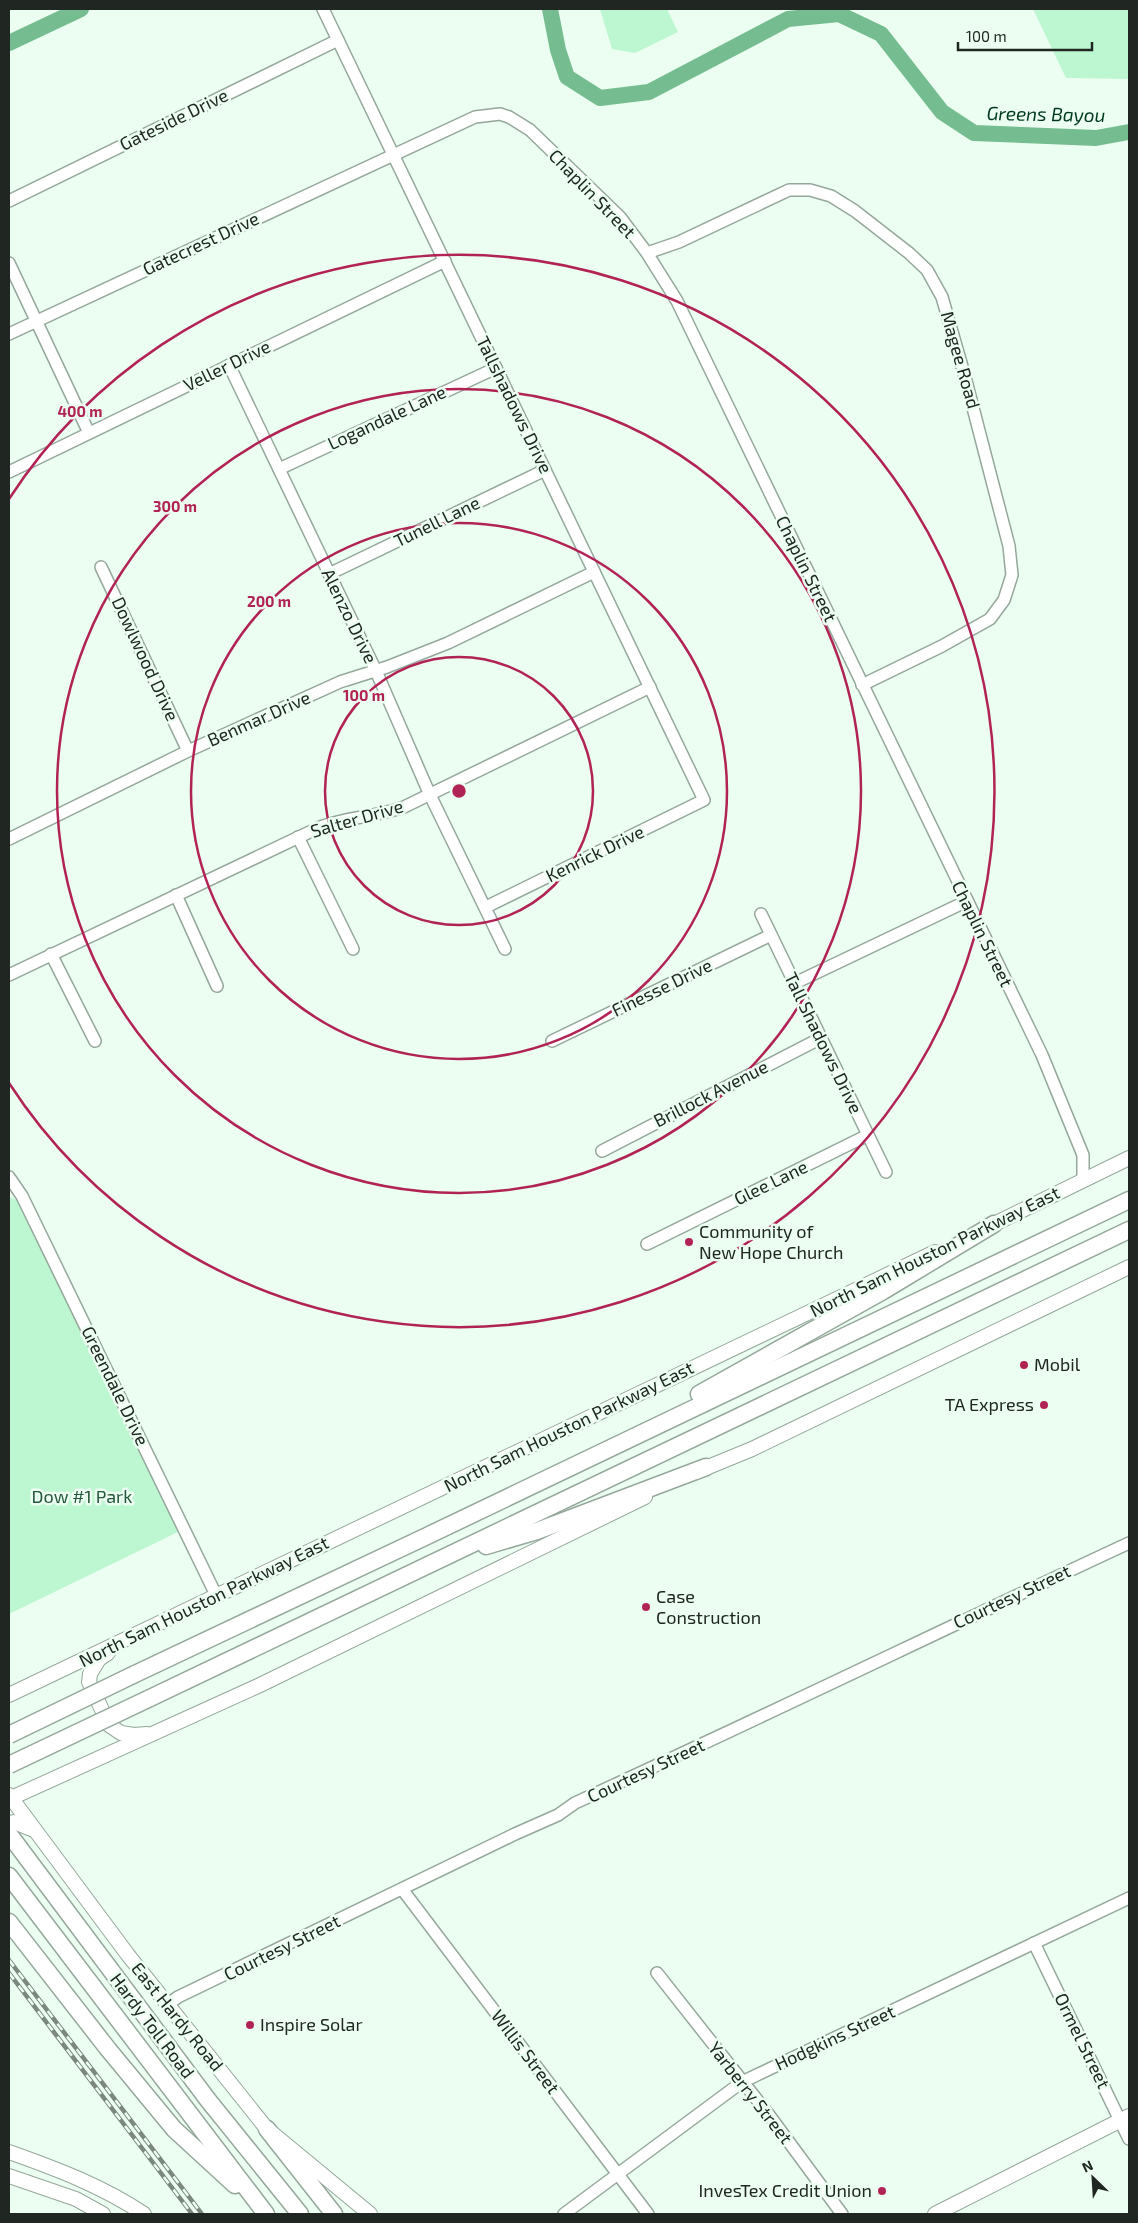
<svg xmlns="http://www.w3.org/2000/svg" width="1138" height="2223" viewBox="0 0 1138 2223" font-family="'Exo 2',sans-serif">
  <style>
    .green { fill: #bdf7d1 }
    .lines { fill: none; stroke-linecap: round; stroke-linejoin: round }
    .river { stroke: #75bd90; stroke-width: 16 }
    .minor-casing { stroke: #95a79b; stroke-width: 14 }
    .major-casing { stroke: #95a79b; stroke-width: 16 }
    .highway-casing { stroke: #95a79b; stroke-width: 19 }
    .minor { stroke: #fff; stroke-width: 11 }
    .major { stroke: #fff; stroke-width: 14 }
    .highway { stroke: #fff; stroke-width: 16 }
    .rail-casing { stroke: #7c887f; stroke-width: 4.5 }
    .rail { stroke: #ebfef1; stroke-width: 2.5; stroke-dasharray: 8; stroke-linecap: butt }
    .highway-bridge-casing { stroke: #95a79b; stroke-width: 19; stroke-linecap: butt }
    .highway-bridge { stroke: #fff; stroke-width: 16 }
    .ring { fill: none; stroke: #b22355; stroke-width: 2.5 }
    .poi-dot { fill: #b22355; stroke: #ebfef1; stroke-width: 2 }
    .labels { text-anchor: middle; stroke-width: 5; stroke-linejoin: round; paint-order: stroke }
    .street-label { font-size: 18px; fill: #202722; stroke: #ebfef1 }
    .poi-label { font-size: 18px; fill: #202722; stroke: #ebfef1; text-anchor: start }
    .park-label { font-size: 18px; fill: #225739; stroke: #ebfef1 }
    .water-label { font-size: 19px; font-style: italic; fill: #003a1e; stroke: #ebfef1 }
    .centre { fill: #b22355; stroke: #ebfef1; stroke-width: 2.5 }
    .ring-label { font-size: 15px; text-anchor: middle; font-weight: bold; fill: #b22355; stroke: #ebfef1; stroke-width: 5; stroke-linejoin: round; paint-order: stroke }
  </style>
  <rect width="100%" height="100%" fill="#ebfef1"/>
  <g class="green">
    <path d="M 600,9 L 667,9 L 678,32 L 635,53 L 612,49 Z"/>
    <path d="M 1033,9 L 1129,9 L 1129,79 L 1066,78 Z"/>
    <path d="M 9,1197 L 20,1201 L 180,1531 L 9,1614 Z"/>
  </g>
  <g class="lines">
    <g class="river">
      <path d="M 550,9 L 558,50 L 567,77 L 600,98 L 649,92 L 788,19 L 839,14 L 881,34 L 942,112 L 974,133 L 1096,138 L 1129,132"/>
      <path d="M 9,43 L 81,9"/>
    </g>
    <g class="minor-casing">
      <g id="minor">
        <path d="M 323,9 L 704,800 L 486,907"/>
        <path d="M 9,201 L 338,40"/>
        <path d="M 647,253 L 679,242 L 789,190 L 810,190 L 831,196 L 855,211 L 909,253 L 927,270 L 942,297 L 965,377 L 1009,546 L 1012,575 L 1004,600 L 990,619 L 942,646 L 862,685"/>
        <path d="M 9,263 L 89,433"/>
        <path d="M 9,334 L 475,117 L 500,114 L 509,117 L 530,130 L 620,217 L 647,253 L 677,301 L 1042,1055 L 1083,1155 L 1083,1181"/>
        <path d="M 229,365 L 376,671 L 430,795 L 505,949"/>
        <path d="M 279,469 L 496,368"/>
        <path d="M 9,472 L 445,261"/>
        <path d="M 101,567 L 188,751"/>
        <path d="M 329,574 L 545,470"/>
        <path d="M 298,837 L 353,949"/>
        <path d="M 9,839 L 188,751 L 340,682 L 387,667 L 448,643 L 594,572"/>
        <path d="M 176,895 L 217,986"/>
        <path d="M 761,914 L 886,1172"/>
        <path d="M 51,954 L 95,1041"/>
        <path d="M 9,975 L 318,828 C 346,817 376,817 404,807 L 650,687"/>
        <path d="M 795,983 L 967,901"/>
        <path d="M 552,1041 L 771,935"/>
        <path d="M 602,1151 L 821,1038"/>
        <path d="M 9,1177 L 22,1196 L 217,1597"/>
        <path d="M 647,1244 L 868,1135"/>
        <path d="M 402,1889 L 648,2214"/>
        <path d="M 1034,1943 L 1129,2139"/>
        <path d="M 657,1973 L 769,2115 L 842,2214"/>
        <path d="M 167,2005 L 178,1997 L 515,1834 L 558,1815 L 575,1803 C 761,1718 944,1629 1129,1543"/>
        <path d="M 564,2214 L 742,2082 L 1129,1898"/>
      </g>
    </g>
    <g class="major-casing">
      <g id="major">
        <path d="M 986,1228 L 1129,1158"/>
        <path d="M 696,1472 L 752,1449 L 1129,1267"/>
        <path d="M 108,1653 L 99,1659 L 90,1674 L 89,1682 L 109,1725 L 121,1733 L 134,1735 L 147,1734"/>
        <path d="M 9,1695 L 935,1252"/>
        <path d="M 9,1795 L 128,1955 L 267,2129 L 370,2214"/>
        <path d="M 9,1799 L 260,1685 L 645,1497"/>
        <path d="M 9,1823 L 14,1822 L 34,1830"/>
        <path d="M 9,2152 C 57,2169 102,2186 144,2214"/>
        <path d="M 9,2176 L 76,2199 L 103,2214"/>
        <path d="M 935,2214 L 1129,2116"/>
      </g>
    </g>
    <g class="highway-casing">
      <g id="highway">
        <path d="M 699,1394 L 883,1291 L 994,1224"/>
        <path d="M 486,1546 L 537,1531 L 706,1467"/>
        <path d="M 135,1674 L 427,1536 L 1129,1200"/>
        <path d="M 148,1699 L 1129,1230"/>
        <path d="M 9,1834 L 208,2100 L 300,2214"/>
        <path d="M 9,1876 L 266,2214"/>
        <path d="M 9,1922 L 108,2049 L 174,2129 L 235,2185"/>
        <path d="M 267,2129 L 334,2214"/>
      </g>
    </g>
    <use href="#minor" class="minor"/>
    <use href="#major" class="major"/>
    <use href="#highway" class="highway"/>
    <g class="rail-casing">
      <g id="rail">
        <path d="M 9,1960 L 202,2214"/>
        <path d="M 9,1973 L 192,2214"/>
      </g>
    </g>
    <use href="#rail" class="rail"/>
    <g class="highway-bridge-casing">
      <g id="highway-bridge">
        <path d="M 9,1735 L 135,1674"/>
        <path d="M 9,1765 L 148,1699"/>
      </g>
    </g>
    <use href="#highway-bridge" class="highway-bridge"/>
  </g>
  <g class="ring">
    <circle cx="459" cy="791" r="134"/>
    <circle cx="459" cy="791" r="268"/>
    <circle cx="459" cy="791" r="402"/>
    <path d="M9 499A536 536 0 1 1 9 1083"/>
  </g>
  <g class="poi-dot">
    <circle cx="689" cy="1242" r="5"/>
    <circle cx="1024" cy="1365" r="5"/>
    <circle cx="1044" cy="1405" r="5"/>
    <circle cx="646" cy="1607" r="5"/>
    <circle cx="250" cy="2025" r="5"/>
    <circle cx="882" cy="2191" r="5"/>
  </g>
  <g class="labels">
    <g class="street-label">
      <text transform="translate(174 120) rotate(-26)" y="6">Gateside Drive</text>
      <text transform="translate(592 194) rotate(46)" y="6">Chaplin Street</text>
      <text transform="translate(201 244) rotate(-25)" y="6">Gatecrest Drive</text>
      <text transform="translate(960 360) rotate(74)" y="6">Magee Road</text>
      <text transform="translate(227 366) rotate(-26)" y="6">Veller Drive</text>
      <text transform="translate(514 405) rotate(64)" y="6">Tallshadows Drive</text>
      <text transform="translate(387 418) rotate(-25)" y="6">Logandale Lane</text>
      <text transform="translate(437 522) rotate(-26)" y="6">Tunell Lane</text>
      <text transform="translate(806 569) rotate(64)" y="6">Chaplin Street</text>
      <text transform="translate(349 616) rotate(64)" y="6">Alenzo Drive</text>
      <text transform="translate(145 659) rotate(65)" y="6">Dowlwood Drive</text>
      <text transform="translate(259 719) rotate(-24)" y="6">Benmar Drive</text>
      <text transform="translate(357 819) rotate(-16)" y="6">Salter Drive</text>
      <text transform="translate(595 854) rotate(-26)" y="6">Kenrick Drive</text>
      <text transform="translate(982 934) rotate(64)" y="6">Chaplin Street</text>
      <text transform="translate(662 988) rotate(-26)" y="6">Finesse Drive</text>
      <text transform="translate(823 1043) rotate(64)" y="6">Tall Shadows Drive</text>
      <text transform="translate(711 1094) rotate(-27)" y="6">Brillock Avenue</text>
      <text transform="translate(771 1183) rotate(-26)" y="6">Glee Lane</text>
      <text transform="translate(935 1252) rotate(-26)" y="6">North Sam Houston Parkway East</text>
      <text transform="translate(115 1386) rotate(64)" y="6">Greendale Drive</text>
      <text transform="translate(569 1427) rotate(-26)" y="6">North Sam Houston Parkway East</text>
      <text transform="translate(1012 1597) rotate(-25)" y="6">Courtesy Street</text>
      <text transform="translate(204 1602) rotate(-26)" y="6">North Sam Houston Parkway East</text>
      <text transform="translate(646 1771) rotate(-25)" y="6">Courtesy Street</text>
      <text transform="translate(282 1948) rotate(-26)" y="6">Courtesy Street</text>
      <text transform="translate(177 2017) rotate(51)" y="6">East Hardy Road</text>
      <text transform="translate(152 2026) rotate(53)" y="6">Hardy Toll Road</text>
      <text transform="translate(835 2038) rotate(-25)" y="6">Hodgkins Street</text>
      <text transform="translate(1082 2041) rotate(64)" y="6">Ormel Street</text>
      <text transform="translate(525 2052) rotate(53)" y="6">Willis Street</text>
      <text transform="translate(750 2093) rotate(52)" y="6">Yarberry Street</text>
    </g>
    <g class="poi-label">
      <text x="699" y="1238">Community of<tspan x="699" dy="21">New Hope Church</tspan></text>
      <text x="1034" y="1371">Mobil</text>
      <text x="1034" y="1411" text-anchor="end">TA Express</text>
      <text x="656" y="1603">Case<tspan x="656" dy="21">Construction</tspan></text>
      <text x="260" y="2031">Inspire Solar</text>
      <text x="872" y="2197" text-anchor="end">InvesTex Credit Union</text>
    </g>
    <g class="park-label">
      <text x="82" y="1503">Dow #1 Park</text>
    </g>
    <g class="water-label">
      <text transform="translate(1046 114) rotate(1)" y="7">Greens Bayou</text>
    </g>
  </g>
  <circle cx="459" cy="791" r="8" class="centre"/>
  <g class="ring-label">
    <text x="80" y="417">400 m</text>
    <text x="175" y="512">300 m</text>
    <text x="269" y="607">200 m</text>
    <text x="364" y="701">100 m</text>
  </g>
  <rect width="1138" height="2223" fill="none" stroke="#202722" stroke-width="20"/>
  <g transform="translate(1093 2178) rotate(335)" stroke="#ebfef1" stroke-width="4" paint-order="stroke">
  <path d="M0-4L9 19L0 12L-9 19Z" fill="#202722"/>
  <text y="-8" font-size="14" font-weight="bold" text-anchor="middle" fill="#202722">N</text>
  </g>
  <path d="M958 42v8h134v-8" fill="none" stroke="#202722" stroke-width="2.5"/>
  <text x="966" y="42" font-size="15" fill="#202722" stroke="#ebfef1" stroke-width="4" paint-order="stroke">100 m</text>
</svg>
